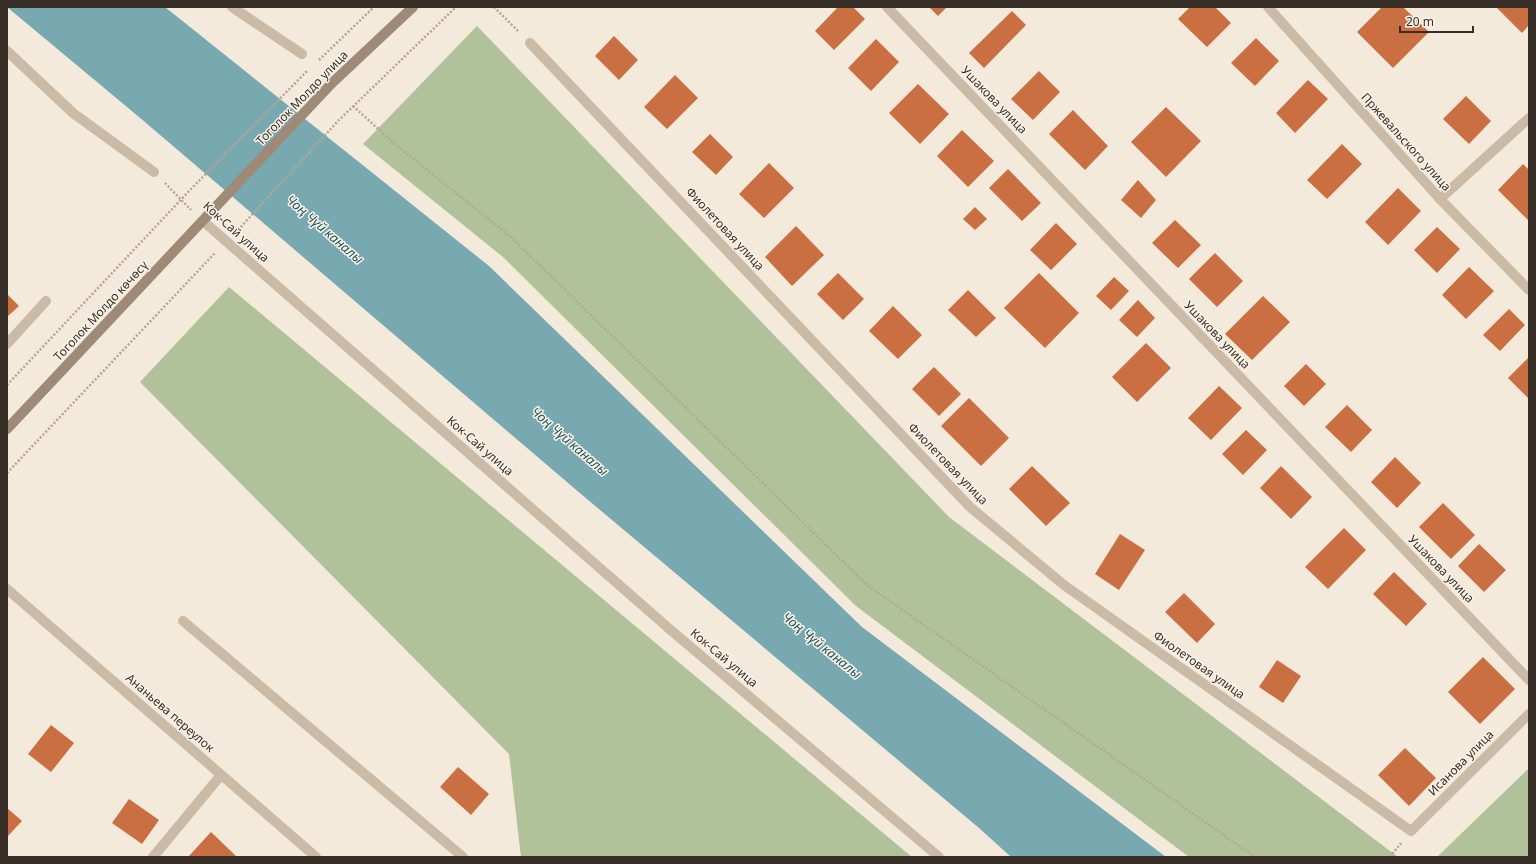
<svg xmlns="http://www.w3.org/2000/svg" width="1536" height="864" viewBox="0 0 1536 864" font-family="'Noto Sans',sans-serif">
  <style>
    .green { fill: #b1c29a }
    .water { fill: #78a9b1 }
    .building { fill: #ca6f41 }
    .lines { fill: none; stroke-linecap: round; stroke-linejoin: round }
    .path { stroke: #b7a590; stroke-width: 2.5; stroke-dasharray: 2 2; stroke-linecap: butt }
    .service { stroke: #cbbba6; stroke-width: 10 }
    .minor { stroke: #cbbba6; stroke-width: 10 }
    .secondary { stroke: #9f8a77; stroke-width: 10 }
    .labels { text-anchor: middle; stroke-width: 3; stroke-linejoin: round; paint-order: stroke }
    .street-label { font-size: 12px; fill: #372e27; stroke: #faf3e7 }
    .water-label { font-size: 13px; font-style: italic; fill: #1b505a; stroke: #faf3e7 }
  </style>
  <rect width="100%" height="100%" fill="#f3eadb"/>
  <g class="green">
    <path d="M 477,26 L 949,517 L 1398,857 L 1189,857 L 856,606 L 503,257 L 363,144 Z"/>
    <path d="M 229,287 L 912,857 L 521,857 L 509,754 L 140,382 Z"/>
    <path d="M 1529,768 L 1529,857 L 1437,857 Z"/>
  </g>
  <path class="water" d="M 7,7 L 165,7 L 489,266 L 862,627 L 1166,857 L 1011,857 L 979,828 L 581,494 L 139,117 Z"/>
  <g class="building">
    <path d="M 838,7 L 853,7 L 865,19 L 834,50 L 815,31 Z"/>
    <path d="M 929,7 L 947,7 L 938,16 Z"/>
    <path d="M 1190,7 L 1215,7 L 1231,23 L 1207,47 L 1178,19 Z"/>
    <path d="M 1382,7 L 1403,7 L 1429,32 L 1393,68 L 1357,32 Z"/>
    <path d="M 1496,7 L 1529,7 L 1529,25 L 1522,33 Z"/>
    <path d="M 1012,11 L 1026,25 L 984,68 L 969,53 Z"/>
    <path d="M 614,36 L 638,60 L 619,80 L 595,56 Z"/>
    <path d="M 1256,38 L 1279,61 L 1255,86 L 1231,63 Z"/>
    <path d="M 876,39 L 899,62 L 871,91 L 848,68 Z"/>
    <path d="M 1039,71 L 1060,92 L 1033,120 L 1011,99 Z"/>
    <path d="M 675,75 L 698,98 L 667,129 L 644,107 Z"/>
    <path d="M 1308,80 L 1328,99 L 1295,133 L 1276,113 Z"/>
    <path d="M 918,84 L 949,114 L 920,144 L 889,113 Z"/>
    <path d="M 1466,96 L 1491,121 L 1469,144 L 1443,119 Z"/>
    <path d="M 1166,107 L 1201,141 L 1166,177 L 1131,142 Z"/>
    <path d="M 1073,110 L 1108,146 L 1085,170 L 1049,134 Z"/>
    <path d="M 962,130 L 994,161 L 968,187 L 937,156 Z"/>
    <path d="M 710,134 L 733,157 L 716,175 L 692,152 Z"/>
    <path d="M 1342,144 L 1362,164 L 1327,199 L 1307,180 Z"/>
    <path d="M 769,163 L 794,188 L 764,218 L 739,194 Z"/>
    <path d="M 1523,164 L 1529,170 L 1529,221 L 1498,190 Z"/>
    <path d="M 1008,169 L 1041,203 L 1022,221 L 989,188 Z"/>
    <path d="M 1138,180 L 1156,200 L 1141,218 L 1121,200 Z"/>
    <path d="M 1398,188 L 1421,211 L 1388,245 L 1365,222 Z"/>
    <path d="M 975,207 L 987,219 L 975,230 L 963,219 Z"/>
    <path d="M 1175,220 L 1201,245 L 1178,268 L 1152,243 Z"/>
    <path d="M 1056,223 L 1077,244 L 1051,270 L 1030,250 Z"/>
    <path d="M 796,226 L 824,255 L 792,286 L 765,257 Z"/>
    <path d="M 1437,227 L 1460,249 L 1437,273 L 1414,250 Z"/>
    <path d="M 1215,253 L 1243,281 L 1217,307 L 1189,279 Z"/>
    <path d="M 1469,267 L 1494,291 L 1466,319 L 1442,295 Z"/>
    <path d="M 838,273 L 864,299 L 843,320 L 817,294 Z"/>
    <path d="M 1039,273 L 1079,313 L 1045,348 L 1004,308 Z"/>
    <path d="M 1114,277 L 1129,291 L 1111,310 L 1096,296 Z"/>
    <path d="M 968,290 L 996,318 L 976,337 L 948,310 Z"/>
    <path d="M 7,294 L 19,306 L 7,317 Z"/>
    <path d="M 1263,296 L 1290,322 L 1252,360 L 1225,334 Z"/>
    <path d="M 1138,300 L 1155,318 L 1137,337 L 1119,320 Z"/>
    <path d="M 893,306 L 922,335 L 898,359 L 869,331 Z"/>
    <path d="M 1509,309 L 1525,325 L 1500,351 L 1483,335 Z"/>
    <path d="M 1146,343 L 1171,368 L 1137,402 L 1112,377 Z"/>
    <path d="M 1529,357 L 1529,399 L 1508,378 Z"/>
    <path d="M 1306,364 L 1326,384 L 1304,406 L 1284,386 Z"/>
    <path d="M 934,367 L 961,394 L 939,416 L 912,389 Z"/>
    <path d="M 1219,386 L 1242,408 L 1211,440 L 1188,418 Z"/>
    <path d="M 969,398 L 1009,438 L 981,466 L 941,426 Z"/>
    <path d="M 1347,405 L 1372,430 L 1351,452 L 1325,427 Z"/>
    <path d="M 1246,430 L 1267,450 L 1243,475 L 1222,454 Z"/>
    <path d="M 1395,457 L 1421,483 L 1397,508 L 1371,482 Z"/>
    <path d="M 1032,466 L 1070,503 L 1046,526 L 1009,489 Z"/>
    <path d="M 1281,466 L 1312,497 L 1291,519 L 1260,488 Z"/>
    <path d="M 1443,503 L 1475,535 L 1451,559 L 1419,527 Z"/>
    <path d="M 1344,528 L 1366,550 L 1328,589 L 1305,567 Z"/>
    <path d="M 1120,534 L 1145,550 L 1119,590 L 1095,574 Z"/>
    <path d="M 1479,544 L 1506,570 L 1484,592 L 1458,566 Z"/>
    <path d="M 1394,572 L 1427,604 L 1406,626 L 1373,594 Z"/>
    <path d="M 1184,593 L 1215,624 L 1197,643 L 1165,612 Z"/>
    <path d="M 1483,657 L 1515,689 L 1480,724 L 1448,692 Z"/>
    <path d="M 1277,660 L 1301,676 L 1283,703 L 1259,687 Z"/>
    <path d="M 51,725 L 74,743 L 51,772 L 28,754 Z"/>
    <path d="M 1405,748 L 1436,778 L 1409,806 L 1378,775 Z"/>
    <path d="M 458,767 L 489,794 L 471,815 L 440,787 Z"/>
    <path d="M 129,799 L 159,820 L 142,844 L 112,823 Z"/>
    <path d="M 7,808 L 22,821 L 7,837 Z"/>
    <path d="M 211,832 L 237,857 L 188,857 Z"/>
  </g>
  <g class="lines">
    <g class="path">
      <path d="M 494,7 L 518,31"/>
      <path d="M 319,60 L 374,7"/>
      <path d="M 353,106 L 396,145 L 506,233 L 551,276 L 867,585 L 1255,857"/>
      <path d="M 165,183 L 191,210"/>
      <path d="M 238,230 L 338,121 L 456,7"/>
      <path d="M 7,385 L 190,190 L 307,71"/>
      <path d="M 7,473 L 215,253"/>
      <path d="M 1390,857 L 1401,843"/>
    </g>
    <g class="service">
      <path d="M 7,344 L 46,301"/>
      <path d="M 183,621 L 463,857"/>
    </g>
    <g class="minor">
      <path d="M 232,7 L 302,54"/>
      <path d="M 887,7 L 1529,680"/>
      <path d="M 1268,7 L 1440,199 L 1529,290"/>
      <path d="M 530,43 L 970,507 L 1064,585 L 1411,831 L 1529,714"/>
      <path d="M 7,51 L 73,113 L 154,172"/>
      <path d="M 1440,199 L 1529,118"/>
      <path d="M 203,221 L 673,632 L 939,857"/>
      <path d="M 7,589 L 316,857"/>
      <path d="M 153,857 L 221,775"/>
    </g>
    <path class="secondary" d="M 7,429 L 332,83 L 413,7"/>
  </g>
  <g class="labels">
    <g class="street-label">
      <text transform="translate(302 98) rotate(-46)" y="4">Тоголок Молдо улица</text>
      <text transform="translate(994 100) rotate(46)" y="4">Ушакова улица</text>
      <text transform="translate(1406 142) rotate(48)" y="4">Пржевальского улица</text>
      <text transform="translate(725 229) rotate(47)" y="4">Фиолетовая улица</text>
      <text transform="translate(236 232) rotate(42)" y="4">Кок-Сай улица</text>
      <text transform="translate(101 311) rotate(-47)" y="4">Тоголок Молдо көчөсү</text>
      <text transform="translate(1217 335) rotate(46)" y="4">Ушакова улица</text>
      <text transform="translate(480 446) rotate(41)" y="4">Кок-Сай улица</text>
      <text transform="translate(948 464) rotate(46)" y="4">Фиолетовая улица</text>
      <text transform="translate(1441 569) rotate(46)" y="4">Ушакова улица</text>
      <text transform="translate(724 658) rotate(40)" y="4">Кок-Сай улица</text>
      <text transform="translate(1199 665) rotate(35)" y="4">Фиолетовая улица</text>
      <text transform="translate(170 713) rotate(41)" y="4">Ананьева переулок</text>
      <text transform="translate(1461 763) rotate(-45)" y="4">Исанова улица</text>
    </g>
    <g class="water-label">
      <text transform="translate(325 229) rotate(41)" y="5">Чоң Чүй каналы</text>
      <text transform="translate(570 441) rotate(41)" y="5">Чоң Чүй каналы</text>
      <text transform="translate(822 645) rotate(39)" y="5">Чоң Чүй каналы</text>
    </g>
  </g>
  <rect width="1536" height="864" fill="none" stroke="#372e27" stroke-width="16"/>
  <path d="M1400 26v6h73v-6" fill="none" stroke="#372e27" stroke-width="2"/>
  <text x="1406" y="26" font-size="12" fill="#372e27" stroke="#faf3e7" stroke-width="3" paint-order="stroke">20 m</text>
</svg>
